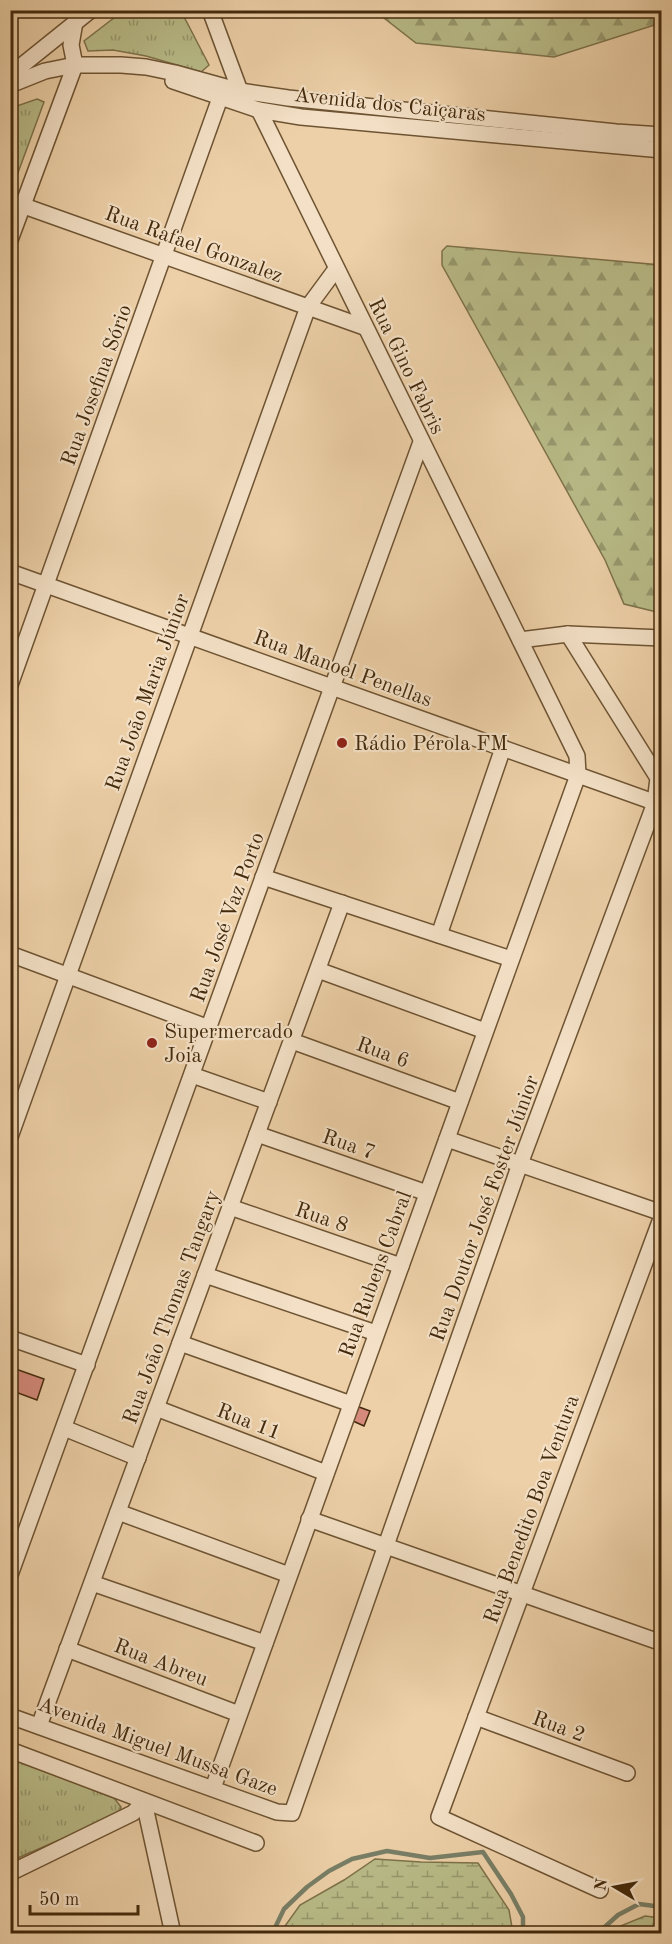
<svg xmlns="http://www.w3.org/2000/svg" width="672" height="1944" viewBox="0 0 672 1944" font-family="'Old Standard TT',serif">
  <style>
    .forest { fill: url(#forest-firs); stroke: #7e724a; stroke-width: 1.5 }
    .wetland { fill: url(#wetland-marsh); stroke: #7e724a; stroke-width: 1.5 }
    .park { fill: url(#park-tufts); stroke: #7e724a; stroke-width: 1.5 }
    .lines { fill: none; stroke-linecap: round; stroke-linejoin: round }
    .stream { stroke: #787f67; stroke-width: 4.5 }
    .building { fill: #d58a7b; stroke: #442a0c; stroke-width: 1.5 }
    .minor-casing { stroke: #6e5433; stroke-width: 18 }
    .minor { stroke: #f3e0c6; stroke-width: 15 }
    .poi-dot { fill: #8f2418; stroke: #f3e0c6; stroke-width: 2 }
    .labels { text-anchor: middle; stroke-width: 4.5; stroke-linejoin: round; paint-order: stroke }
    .street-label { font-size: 21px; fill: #442a0c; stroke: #f3e0c6 }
    .poi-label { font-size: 21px; fill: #442a0c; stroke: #f3e0c6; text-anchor: start }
  </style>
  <defs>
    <pattern id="forest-firs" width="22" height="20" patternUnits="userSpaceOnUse" patternTransform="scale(1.5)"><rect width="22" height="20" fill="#b8bb88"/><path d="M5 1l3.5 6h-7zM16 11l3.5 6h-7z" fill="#97986e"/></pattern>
    <pattern id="wetland-marsh" width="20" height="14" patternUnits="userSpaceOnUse" patternTransform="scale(1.5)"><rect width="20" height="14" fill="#b8bb88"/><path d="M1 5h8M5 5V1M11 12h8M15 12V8" fill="none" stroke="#97986e"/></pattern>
    <pattern id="park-tufts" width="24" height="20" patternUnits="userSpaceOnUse" patternTransform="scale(1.5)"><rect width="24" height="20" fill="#b8bb88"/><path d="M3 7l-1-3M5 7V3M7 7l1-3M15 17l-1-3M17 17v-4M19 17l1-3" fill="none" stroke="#97986e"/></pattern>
  </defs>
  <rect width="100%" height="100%" fill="#edd0a8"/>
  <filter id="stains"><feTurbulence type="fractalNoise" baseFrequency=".00333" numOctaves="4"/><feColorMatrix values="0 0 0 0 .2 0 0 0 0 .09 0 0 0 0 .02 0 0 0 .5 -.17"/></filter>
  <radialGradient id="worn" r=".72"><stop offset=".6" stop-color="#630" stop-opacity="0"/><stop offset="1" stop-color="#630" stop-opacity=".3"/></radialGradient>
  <g class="forest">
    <path d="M 661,10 L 661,23 L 554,57 L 416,43 L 375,11 Z"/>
    <path d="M 447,246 L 661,265 L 661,613 L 624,604 L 605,560 L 442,265 L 442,251 Z"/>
  </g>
  <g class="wetland">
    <path d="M 375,1859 L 421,1862 L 478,1863 L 509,1910 L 513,1933 L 280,1933 L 300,1905 L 344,1880 Z"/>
    <path d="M 645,1916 L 661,1918 L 661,1933 L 613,1933 L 618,1927 Z"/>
  </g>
  <g class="park">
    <path d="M 123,11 L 181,11 L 209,65 L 201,72 L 146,56 L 113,50 L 88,51 L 84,41 Z"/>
    <path d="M 37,99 L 44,102 L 12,189 L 11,108 Z"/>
    <path d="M 10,1758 L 114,1798 L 121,1807 L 119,1814 L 11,1861 Z"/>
  </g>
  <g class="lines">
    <g class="stream">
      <path d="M 662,1722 L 662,1738"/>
      <path d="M 272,1934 L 284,1909 L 307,1887 L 329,1871 L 352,1859 L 387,1851 L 430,1858 L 483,1852 L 511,1894 L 523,1917 L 523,1934"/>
      <path d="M 597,1934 L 618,1915 L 639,1904 L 662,1907"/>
    </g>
  </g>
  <g class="building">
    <path d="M 10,1367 L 44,1379 L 37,1400 L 10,1390 Z"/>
    <path d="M 359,1407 L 370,1411 L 364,1426 L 353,1421 Z"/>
  </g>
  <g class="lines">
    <g class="minor-casing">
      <g id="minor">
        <path d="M 210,10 L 240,91"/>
        <path d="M 75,22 L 71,45 L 75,65"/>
        <path d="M 10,75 L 91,10"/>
        <path d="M 173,81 L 259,110 L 301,117 L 662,150"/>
        <path d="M 10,85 L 45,71 L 75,65 L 121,65 L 146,67 L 175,73 L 240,91 L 288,98 L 616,132 L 662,135"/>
        <path d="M 10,201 L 364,327"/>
        <path d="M 10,240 L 75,65"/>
        <path d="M 10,572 L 662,805"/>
        <path d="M 520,640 L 568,634 L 662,638"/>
        <path d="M 10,685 L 220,98"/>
        <path d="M 263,877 L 511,959"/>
        <path d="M 439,935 L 503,748"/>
        <path d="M 10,954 L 209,1028"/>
        <path d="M 318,970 L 485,1031"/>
        <path d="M 292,1041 L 460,1102"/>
        <path d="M 192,1075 L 269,1102"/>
        <path d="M 257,1134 L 427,1193"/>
        <path d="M 10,1137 L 308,307 L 336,269"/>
        <path d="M 447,1139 L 662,1213"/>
        <path d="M 230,1207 L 401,1266"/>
        <path d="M 205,1275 L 376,1333"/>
        <path d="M 10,1338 L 87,1365"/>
        <path d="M 180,1343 L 351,1404"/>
        <path d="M 156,1408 L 326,1473"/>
        <path d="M 64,1428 L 138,1458"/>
        <path d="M 118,1512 L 289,1575"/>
        <path d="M 309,1519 L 662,1643"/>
        <path d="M 10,1575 L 421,442"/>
        <path d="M 92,1583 L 265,1643"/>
        <path d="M 67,1649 L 239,1714"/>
        <path d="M 10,1716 L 277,1812 L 292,1813 L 520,1164 L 655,803 L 658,778 L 568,634"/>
        <path d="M 476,1717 L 627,1773"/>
        <path d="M 39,1726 L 342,903"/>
        <path d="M 10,1750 L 256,1843"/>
        <path d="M 213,1788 L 578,775 L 577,756 L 259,110"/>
        <path d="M 144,1802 L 173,1934"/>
        <path d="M 10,1873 L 133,1813 L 144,1802"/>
        <path d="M 600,1890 L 439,1817 L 662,1216"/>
      </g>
    </g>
    <use href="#minor" class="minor"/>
  </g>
  <g class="poi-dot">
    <circle cx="342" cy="743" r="6"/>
    <circle cx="152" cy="1043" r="6"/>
  </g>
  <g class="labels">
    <g class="street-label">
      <text transform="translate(390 104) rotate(6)" y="7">Avenida dos Caiçaras</text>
      <text transform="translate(194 244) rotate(20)" y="7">Rua Rafael Gonzalez</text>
      <text transform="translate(407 366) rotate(64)" y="7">Rua Gino Fabris</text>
      <text transform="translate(96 385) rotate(-70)" y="7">Rua Josefina Sório</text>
      <text transform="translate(343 668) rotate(20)" y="7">Rua Manoel Penellas</text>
      <text transform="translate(147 692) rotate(-70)" y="7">Rua João Maria Júnior</text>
      <text transform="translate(227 917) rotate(-70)" y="7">Rua José Vaz Porto</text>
      <text transform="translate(383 1052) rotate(20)" y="7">Rua 6</text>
      <text transform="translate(349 1144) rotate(19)" y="7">Rua 7</text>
      <text transform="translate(484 1208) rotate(-70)" y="7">Rua Doutor José Foster Júnior</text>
      <text transform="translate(322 1217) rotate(19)" y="7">Rua 8</text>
      <text transform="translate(375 1274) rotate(-70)" y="7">Rua Rubens Cabral</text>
      <text transform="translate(171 1307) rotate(-70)" y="7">Rua João Thomas Tangary</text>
      <text transform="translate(249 1421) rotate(21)" y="7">Rua 11</text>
      <text transform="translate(531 1509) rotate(-70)" y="7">Rua Benedito Boa Ventura</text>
      <text transform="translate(161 1662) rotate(21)" y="7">Rua Abreu</text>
      <text transform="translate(559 1726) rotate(20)" y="7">Rua 2</text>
      <text transform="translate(158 1746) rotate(20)" y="7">Avenida Miguel Mussa Gaze</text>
    </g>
    <g class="poi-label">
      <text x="354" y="750">Rádio Pérola FM</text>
      <text x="164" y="1038">Supermercado<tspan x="164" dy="24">Joia</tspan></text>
    </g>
  </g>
  <rect width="672" height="1944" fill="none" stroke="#edd0a8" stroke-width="36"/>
  <rect x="12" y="12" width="648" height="1920" fill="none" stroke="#442a0c" stroke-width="3"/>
  <rect x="18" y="18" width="636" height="1908" fill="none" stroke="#442a0c" stroke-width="1.5"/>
  <g transform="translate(615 1887) rotate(280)" stroke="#f3e0c6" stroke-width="4.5" paint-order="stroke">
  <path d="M0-4.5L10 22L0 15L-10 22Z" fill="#442a0c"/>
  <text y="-9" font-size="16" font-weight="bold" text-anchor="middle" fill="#442a0c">N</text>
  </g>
  <path d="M30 1905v9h108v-9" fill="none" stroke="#442a0c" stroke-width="3"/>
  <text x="39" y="1905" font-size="18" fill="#442a0c" stroke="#f3e0c6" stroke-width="4.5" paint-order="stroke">50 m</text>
  <rect width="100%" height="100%" filter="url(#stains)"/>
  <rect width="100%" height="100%" fill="url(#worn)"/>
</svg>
